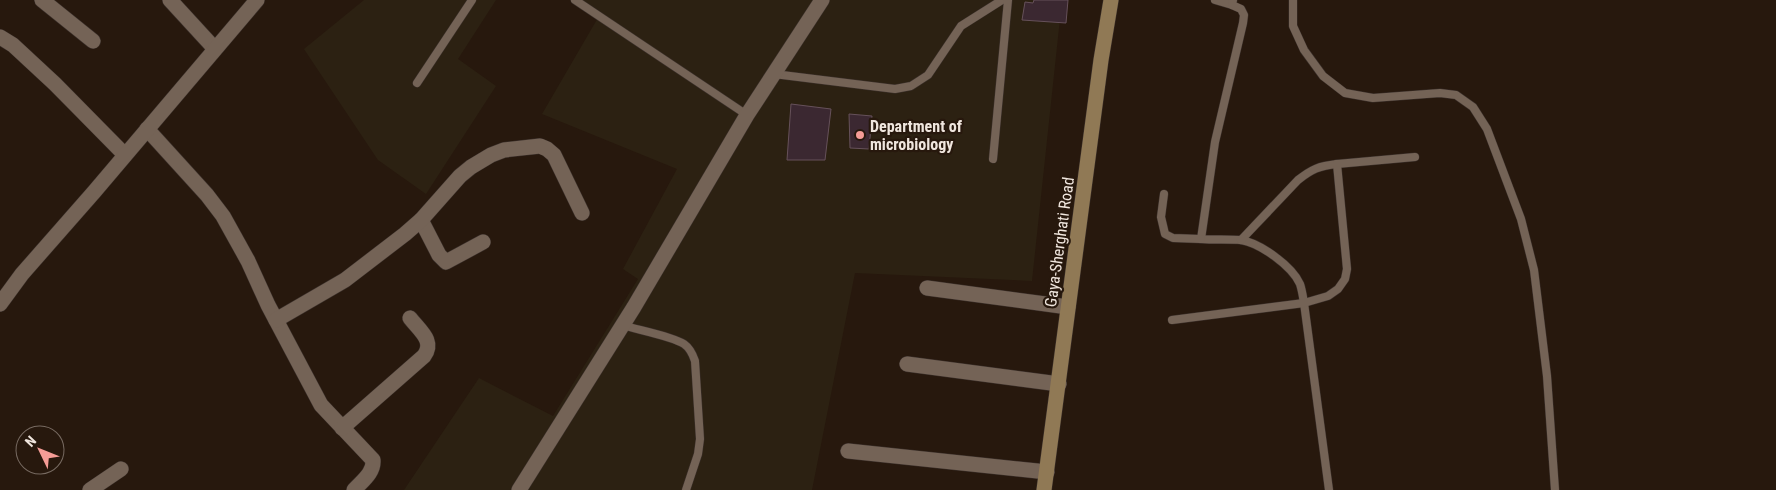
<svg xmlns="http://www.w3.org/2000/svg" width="1776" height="490" viewBox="0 0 1776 490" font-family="'Roboto Condensed',sans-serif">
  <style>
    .medical { fill: #2c2112 }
    .building { fill: #3b2831; stroke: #66515a }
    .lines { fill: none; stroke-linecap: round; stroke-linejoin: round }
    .lane-casing { stroke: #3c312c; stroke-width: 9 }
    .street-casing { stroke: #3c312c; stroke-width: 16 }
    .secondary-casing { stroke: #3c312c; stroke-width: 16 }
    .lane { stroke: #746356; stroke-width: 8 }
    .street { stroke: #746356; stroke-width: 15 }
    .secondary { stroke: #907955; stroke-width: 15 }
    .poi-dot { fill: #f59c96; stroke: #27180d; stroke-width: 2 }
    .labels { text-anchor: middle; stroke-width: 4.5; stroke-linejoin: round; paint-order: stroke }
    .poi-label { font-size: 16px; font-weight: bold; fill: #f0e6de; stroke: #27180d; text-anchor: start }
    .street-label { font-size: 16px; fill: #f0e6de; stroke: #27180d }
  </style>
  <rect width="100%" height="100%" fill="#27180d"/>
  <g class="medical">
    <path d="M 364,0 L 496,0 L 458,59 L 496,86 L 426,194 L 378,160 L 304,49 Z"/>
    <path d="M 574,0 L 1062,0 L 1032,281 L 855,273 L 812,490 L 404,490 L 479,378 L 553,416 L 638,279 L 623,269 L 677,169 L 542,114 L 599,16 Z"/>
  </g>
  <g class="building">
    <path d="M 1034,0 L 1068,0 L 1066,23 L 1022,20 L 1025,2 L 1033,3 Z"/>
    <path d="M 791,104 L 831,109 L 825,160 L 787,160 Z"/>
    <path d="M 849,114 L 872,116 L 869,149 L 850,148 Z"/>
  </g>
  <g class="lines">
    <g class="lane-casing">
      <g id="lane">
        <path d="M 575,0 L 747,115"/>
        <path d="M 1215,0 L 1232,5"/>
        <path d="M 1233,0 L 1232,5 L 1241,9 L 1244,15 L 1243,23 L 1215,142 L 1201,239 C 1214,240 1228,239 1241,240 C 1260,243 1292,266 1300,284 C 1302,290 1303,297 1304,303 L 1329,490"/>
        <path d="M 1293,0 L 1293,26 L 1304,50 L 1323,76 L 1345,93 L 1373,98 L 1440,93 L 1456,95 L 1473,107 L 1487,129 L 1521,219 L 1534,270 L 1547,376 L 1555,490"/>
        <path d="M 774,74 L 895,89 L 911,86 L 928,75 L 961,26 L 1002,0"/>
        <path d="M 417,83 L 472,0"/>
        <path d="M 993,159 L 1008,0"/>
        <path d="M 1164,194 L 1161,217 L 1165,234 L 1173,238 L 1201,239"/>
        <path d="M 1241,240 L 1298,180 C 1312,169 1319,166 1337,164"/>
        <path d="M 1172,320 L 1304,303 L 1328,296 L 1338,289 L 1345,279 L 1347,269 L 1337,164 L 1415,157"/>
        <path d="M 622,325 C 638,330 672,336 684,344 C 690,348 693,355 695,361 L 700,439 L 698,454 L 686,490"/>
      </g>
    </g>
    <g class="street-casing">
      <g id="street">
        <path d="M 42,0 L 93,41"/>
        <path d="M 170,0 L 215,49"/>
        <path d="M 0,37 L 13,45 L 55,84 L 125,155"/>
        <path d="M 147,129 L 207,195 L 223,216 L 248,261 L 268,305 L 321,405 L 373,460 C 374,473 362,481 354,490"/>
        <path d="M 421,220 L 439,255 L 446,262 L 483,242"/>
        <path d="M 927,288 L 1068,307"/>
        <path d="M 0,304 L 22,274 L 94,192 L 257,0"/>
        <path d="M 276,320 L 345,280 L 405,234 L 421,220 L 460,176 L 471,167 L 491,155 L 504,150 L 540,146 L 547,149 L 554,155 L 582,213"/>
        <path d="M 907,364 L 1059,384"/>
        <path d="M 342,428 L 424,356 C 435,341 420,331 410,318"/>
        <path d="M 848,451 L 1047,472"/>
        <path d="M 90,490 L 121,469"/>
        <path d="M 519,490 L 634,307 L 747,115 L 822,0"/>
      </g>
    </g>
    <g class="secondary-casing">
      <path id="secondary" d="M 1044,490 L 1101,60 L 1111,0"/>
    </g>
    <use href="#lane" class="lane"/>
    <use href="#street" class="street"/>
    <use href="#secondary" class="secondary"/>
  </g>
  <circle class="poi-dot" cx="860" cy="135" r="5"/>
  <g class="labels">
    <g class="poi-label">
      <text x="870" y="132">Department of<tspan x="870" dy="18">microbiology</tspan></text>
    </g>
    <g class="street-label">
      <text transform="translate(1059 242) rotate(-82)" y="6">Gaya-Sherghati Road</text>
    </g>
  </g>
  <g transform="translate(40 450) rotate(313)"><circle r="24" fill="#27180d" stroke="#776a61"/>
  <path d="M0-4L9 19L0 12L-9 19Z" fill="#f59c96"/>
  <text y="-8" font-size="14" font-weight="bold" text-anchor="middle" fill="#f0e6de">N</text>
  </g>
</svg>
